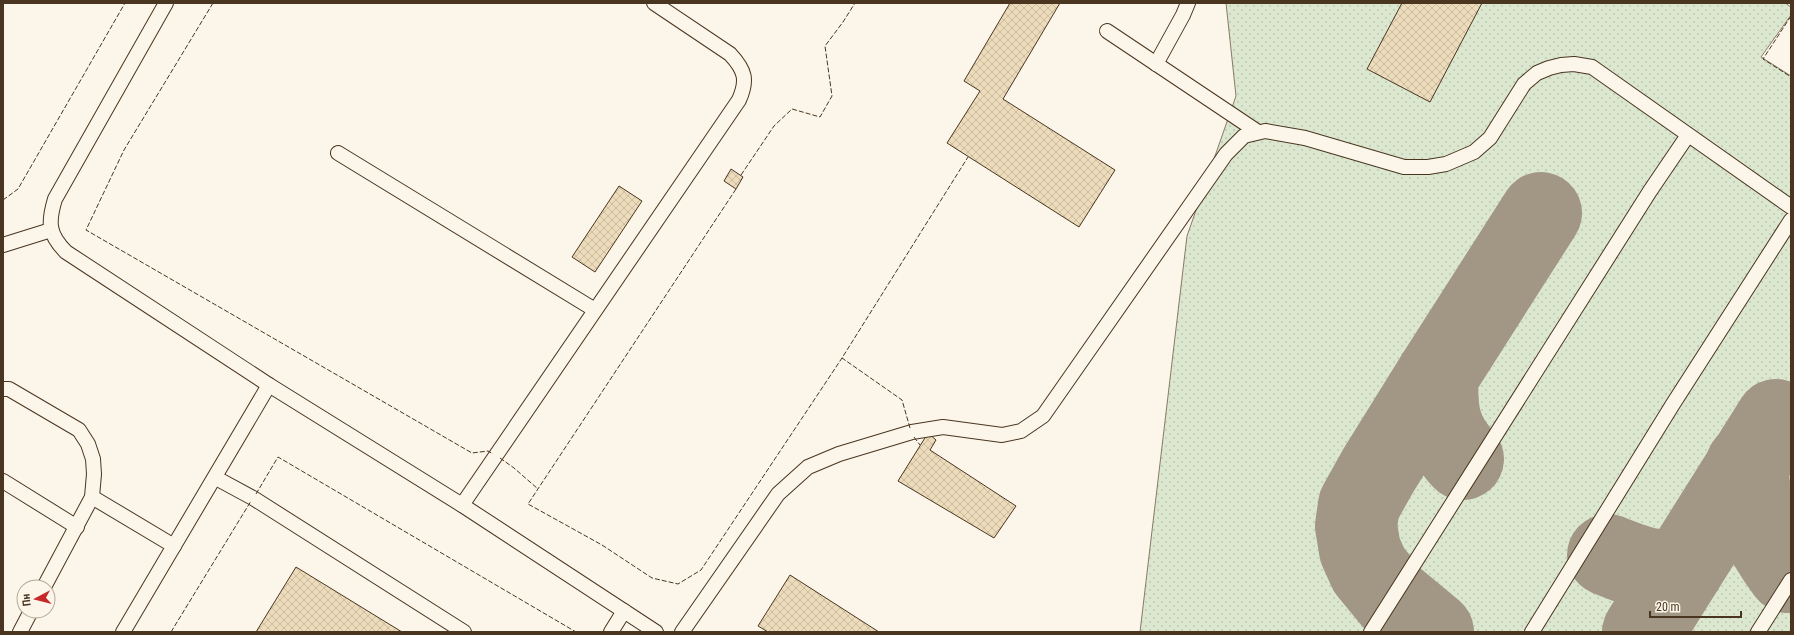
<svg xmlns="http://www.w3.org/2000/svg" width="1794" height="635" viewBox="0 0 1794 635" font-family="'Roboto Condensed',sans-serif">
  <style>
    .grass { fill: url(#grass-dots); stroke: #887966 }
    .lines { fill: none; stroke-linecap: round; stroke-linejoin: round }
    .taxiway { stroke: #a29684; stroke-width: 82 }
    .building { fill: url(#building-cross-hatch); stroke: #4a3520 }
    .lane-casing { stroke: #4a3520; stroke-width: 16 }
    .lane { stroke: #fbf6e9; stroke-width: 14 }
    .fence { stroke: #4a3520; stroke-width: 1; stroke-dasharray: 5 2; stroke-linecap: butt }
  </style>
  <defs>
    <pattern id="grass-dots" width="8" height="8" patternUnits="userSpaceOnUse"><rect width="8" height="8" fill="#dce7d0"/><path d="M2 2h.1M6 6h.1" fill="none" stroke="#bec7b2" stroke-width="1.8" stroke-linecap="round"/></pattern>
    <pattern id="building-cross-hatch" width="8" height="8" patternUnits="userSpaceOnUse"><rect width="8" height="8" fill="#ecdcbc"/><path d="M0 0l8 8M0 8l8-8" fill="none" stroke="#ccbda1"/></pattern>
  </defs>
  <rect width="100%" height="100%" fill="#fbf6e9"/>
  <path class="grass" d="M 1226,3 L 1785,3 L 1791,7 L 1791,15 L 1761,57 L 1791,76 L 1791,632 L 1140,632 L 1187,236 L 1236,96 Z"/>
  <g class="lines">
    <g class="taxiway">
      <path d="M 1437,376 C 1437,412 1438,431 1463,459"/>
      <path d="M 1747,464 C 1749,507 1762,538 1788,572"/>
      <path d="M 1608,555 C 1636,566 1651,573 1682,570"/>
      <path d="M 1433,632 L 1392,598 L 1369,570 L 1360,550 L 1356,526 L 1359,505 L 1378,471 L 1437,376 L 1541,213"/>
      <path d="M 1643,632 L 1776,420"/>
    </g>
  </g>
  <g class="building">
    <path d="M 1010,3 L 1060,3 L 1003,99 L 1115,170 L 1079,227 L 947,143 L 980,91 L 964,81 Z"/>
    <path d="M 1402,3 L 1482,3 L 1430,102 L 1367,69 Z"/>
    <path d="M 731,169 L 743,177 L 736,189 L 724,181 Z"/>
    <path d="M 619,186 L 642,201 L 595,272 L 572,257 Z"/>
    <path d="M 928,433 L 936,440 L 930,450 L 1016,506 L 994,538 L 898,481 Z"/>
    <path d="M 296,567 L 402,632 L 256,632 Z"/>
    <path d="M 790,575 L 879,632 L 768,632 L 758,626 Z"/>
  </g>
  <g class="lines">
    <g class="lane-casing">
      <g id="lane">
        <path d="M 166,3 L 55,199 C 48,222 48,234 66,252 L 269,385 L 462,505 L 656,632"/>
        <path d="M 1107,31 L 1258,132"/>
        <path d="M 1156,64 L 1183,15 L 1188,3"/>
        <path d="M 338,153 L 595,310"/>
        <path d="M 3,245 L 51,230"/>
        <path d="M 3,389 L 9,389 L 79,430 L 88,444 L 93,459 L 94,474 L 92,497 L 44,587"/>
        <path d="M 216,478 L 253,498 L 464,632"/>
        <path d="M 3,481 L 77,527"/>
        <path d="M 92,497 L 174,546"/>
        <path d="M 462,505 L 739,100 C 748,80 745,70 730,54 L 654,3"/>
        <path d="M 20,632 L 31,611"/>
        <path d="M 123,632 L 269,385"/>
        <path d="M 611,632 L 624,611"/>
        <path d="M 682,632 L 778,494 L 808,467 L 839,454 L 912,432 L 943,427 L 1002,435 L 1021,431 L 1043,416 L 1226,154 L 1244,136 L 1265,131 L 1305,138 L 1404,167 L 1428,167 L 1446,164 L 1474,152 L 1490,138 L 1524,84 L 1537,73 L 1549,68 L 1561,65 L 1574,64 L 1592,67 L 1791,207"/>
        <path d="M 1371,632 L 1650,191 L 1688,135"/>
        <path d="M 1532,632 L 1673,404 L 1791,220"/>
        <path d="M 1758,632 L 1791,580"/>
      </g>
    </g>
    <use href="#lane" class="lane"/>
    <g class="fence">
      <path d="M 213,3 L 124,150 L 86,230 L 472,453 L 488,451 L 493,454"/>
      <path d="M 1791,16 L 1763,59 L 1791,77"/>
      <path d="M 741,175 L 774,126 L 792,109 L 820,117 L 832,96 L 825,46 L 843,22 L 855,3"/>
      <path d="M 736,189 L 528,504 L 602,545 L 652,578 L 678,584 L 701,570 L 842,358"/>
      <path d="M 3,200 L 18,189 L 125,3"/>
      <path d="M 910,428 L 902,400 L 842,358 L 968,157"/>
      <path d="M 914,437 L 920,445"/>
      <path d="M 500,458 L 514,468 L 538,489"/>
      <path d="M 256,494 L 278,457 L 576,632"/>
      <path d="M 171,632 L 251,501"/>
    </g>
  </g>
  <rect width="1794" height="635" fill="none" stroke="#4a3520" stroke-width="8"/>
  <g transform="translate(36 599) rotate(263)"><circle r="19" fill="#fbf6e9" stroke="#b4a999"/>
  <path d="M0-3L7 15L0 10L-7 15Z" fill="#c62828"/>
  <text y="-6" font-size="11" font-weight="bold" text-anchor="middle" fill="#4a3520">Пн</text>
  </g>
  <path d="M1650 611v6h91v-6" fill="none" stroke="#4a3520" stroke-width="2"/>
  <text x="1656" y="611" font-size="12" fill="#4a3520" stroke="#fbf6e9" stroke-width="3" paint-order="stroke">20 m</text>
</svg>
